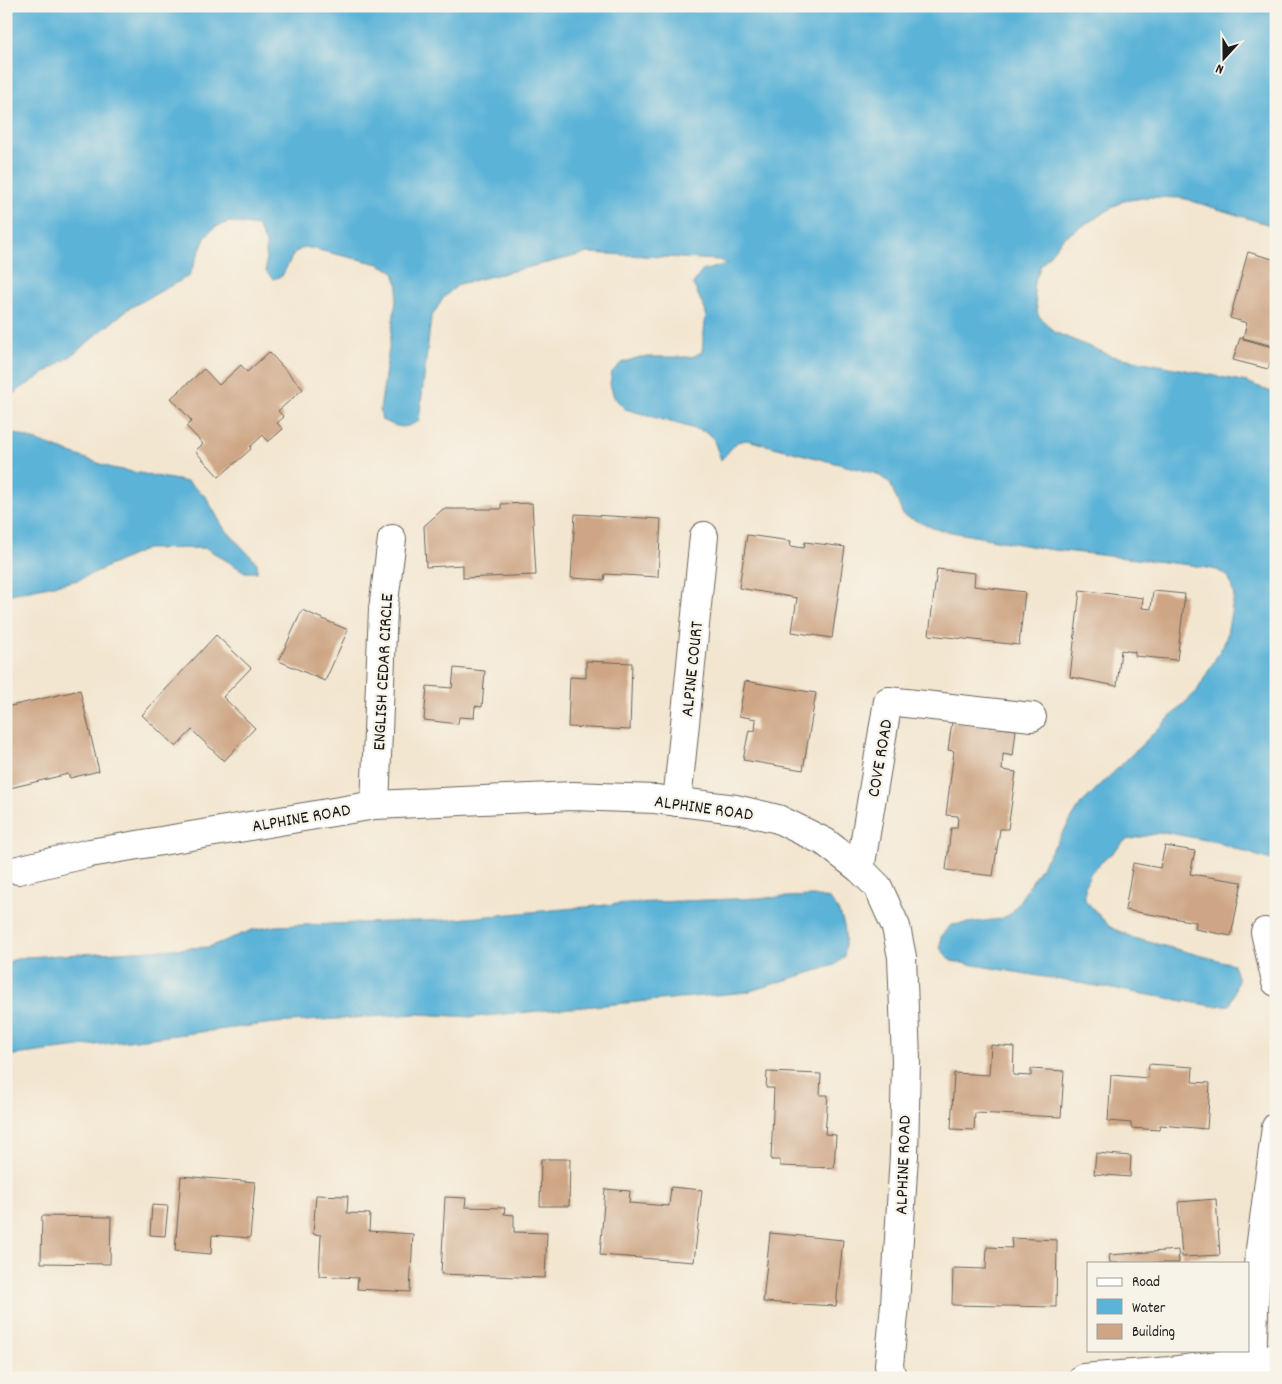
<svg xmlns="http://www.w3.org/2000/svg" width="1282" height="1384" viewBox="0 0 1282 1384" font-family="Dekko,sans-serif">
  <style>
    .water { fill: #5bb3d8; stroke: #3c687a }
    .building { fill: #cea685 }
    .lines { fill: none; stroke-linecap: round; stroke-linejoin: round }
    .minor-casing { stroke: #67635b; stroke-width: 30 }
    .minor { stroke: #fff; stroke-width: 28 }
    .labels { text-anchor: middle; stroke-width: 4.5; stroke-linejoin: round; paint-order: stroke }
    .street-label { font-size: 18px; fill: #1c1c1c; stroke: #f7f3e8 }
  </style>
  <rect width="100%" height="100%" fill="#f7f3e8"/>
  <filter id="ink" filterUnits="userSpaceOnUse"><feTurbulence type="fractalNoise" baseFrequency=".02" numOctaves="2"/><feDisplacementMap in="SourceGraphic" scale="10" xChannelSelector="R" yChannelSelector="G"/><feConvolveMatrix kernelMatrix="1 2 1 2 8 2 1 2 1" color-interpolation-filters="sRGB"/></filter>
  <filter id="wash" filterUnits="userSpaceOnUse"><feTurbulence type="fractalNoise" baseFrequency=".0096" numOctaves="4" result="noise"/><feDisplacementMap in="SourceGraphic" scale="20" xChannelSelector="R" yChannelSelector="G"/><feGaussianBlur stdDeviation="1.12" result="paint"/><feColorMatrix in="noise" values="0 0 0 0 0 0 0 0 0 0 0 0 0 0 0 0 0 1.4 0 .05"/><feComposite in="paint" operator="in"/></filter>
  <g filter="url(#wash)">
    <rect width="100%" height="100%" fill="#f3e6d0"/>
    <g class="water">
      <path d="M 6,6 L 1276,6 L 1276,227 L 1182,198 L 1150,197 L 1123,201 L 1063,238 L 1041,265 L 1033,286 L 1038,315 L 1054,332 L 1112,356 L 1247,382 L 1276,394 L 1276,862 L 1216,842 L 1164,832 L 1126,840 L 1091,872 L 1085,885 L 1085,900 L 1110,927 L 1134,938 L 1233,964 L 1238,980 L 1230,1005 L 1213,1006 L 951,961 L 940,948 L 941,937 L 951,925 L 1001,919 L 1012,913 L 1081,804 L 1197,691 L 1226,640 L 1234,596 L 1229,577 L 1217,570 L 1190,565 L 1046,549 L 935,529 L 903,515 L 890,483 L 877,474 L 747,440 L 737,442 L 721,460 L 713,438 L 706,432 L 625,409 L 614,397 L 610,384 L 612,372 L 621,363 L 640,357 L 692,357 L 702,352 L 706,312 L 693,284 L 702,271 L 728,264 L 720,260 L 588,253 L 459,284 L 443,298 L 431,318 L 419,420 C 404,431 398,427 382,420 L 380,410 L 398,287 L 394,272 L 379,264 L 305,247 L 294,253 L 282,276 L 273,279 L 266,271 L 266,243 L 257,226 L 229,222 L 215,227 L 206,236 L 189,276 L 128,309 L 71,356 L 6,398 Z"/>
      <path d="M 6,430 L 112,468 L 188,482 L 206,497 L 223,527 L 257,563 L 257,572 L 245,572 L 206,548 L 146,549 L 78,580 L 6,595 Z"/>
      <path d="M 813,896 L 830,899 C 846,920 847,931 844,957 L 835,965 L 747,992 L 473,1017 L 415,1014 L 274,1023 L 6,1056 L 6,964 L 10,961 L 25,957 L 209,947 L 252,930 L 275,926 L 446,920 L 628,903 Z"/>
    </g>
    <g id="blocks">
      <g class="building">
        <path d="M 1248,252 L 1276,260 L 1276,336 L 1273,346 L 1243,338 L 1247,323 L 1230,318 Z"/>
        <path d="M 1240,338 L 1275,348 L 1268,369 L 1233,360 Z"/>
        <path d="M 269,352 L 303,389 L 278,411 L 284,417 L 277,423 L 283,429 L 268,442 L 263,435 L 250,447 L 251,449 L 219,477 L 195,451 L 203,444 L 186,426 L 192,421 L 171,398 L 204,369 L 219,385 L 241,365 L 247,372 Z"/>
        <path d="M 532,503 L 536,575 L 463,578 L 463,565 L 426,567 L 424,526 L 443,509 L 501,509 L 501,504 Z"/>
        <path d="M 575,514 L 661,519 L 658,577 L 605,574 L 604,580 L 571,578 Z"/>
        <path d="M 747,535 L 791,541 L 790,546 L 804,548 L 805,542 L 845,547 L 832,638 L 792,632 L 797,598 L 739,588 Z"/>
        <path d="M 937,569 L 975,573 L 974,586 L 1025,592 L 1019,645 L 929,635 Z"/>
        <path d="M 1080,590 L 1143,598 L 1142,608 L 1151,609 L 1153,591 L 1185,594 L 1177,660 L 1135,656 L 1135,652 L 1121,650 L 1117,686 L 1070,677 Z"/>
        <path d="M 302,610 L 348,630 L 325,681 L 279,661 Z"/>
        <path d="M 216,635 L 251,668 L 223,697 L 255,728 L 224,761 L 192,730 L 176,747 L 142,715 Z"/>
        <path d="M 586,661 L 632,663 L 630,730 L 568,727 L 570,677 L 586,678 Z"/>
        <path d="M 454,668 L 485,671 L 482,707 L 475,706 L 474,718 L 459,717 L 458,724 L 424,720 L 427,686 L 452,688 Z"/>
        <path d="M 745,681 L 816,693 L 803,770 L 743,760 L 749,730 L 755,731 L 756,719 L 739,716 Z"/>
        <path d="M 80,690 L 99,771 L 70,778 L 68,774 L 6,789 L 6,707 Z"/>
        <path d="M 952,722 L 1016,730 L 1013,756 L 1003,754 L 1002,770 L 1016,772 L 1008,829 L 1000,829 L 993,876 L 946,870 L 951,828 L 957,828 L 958,816 L 946,815 L 954,751 L 948,750 Z"/>
        <path d="M 1165,846 L 1195,851 L 1190,874 L 1242,882 L 1231,936 L 1195,929 L 1196,922 L 1125,910 L 1133,863 L 1160,868 Z"/>
        <path d="M 991,1045 L 1014,1047 L 1013,1075 L 1031,1076 L 1031,1069 L 1064,1071 L 1061,1117 L 975,1113 L 974,1130 L 951,1129 L 954,1073 L 989,1075 Z"/>
        <path d="M 1149,1064 L 1193,1067 L 1192,1082 L 1210,1083 L 1207,1129 L 1160,1125 L 1159,1130 L 1131,1128 L 1131,1123 L 1108,1121 L 1111,1075 L 1148,1078 Z"/>
        <path d="M 767,1072 L 821,1074 L 820,1095 L 828,1095 L 825,1134 L 836,1135 L 834,1168 L 780,1166 L 780,1160 L 771,1160 L 774,1088 L 766,1088 Z"/>
        <path d="M 1096,1153 L 1131,1156 L 1130,1177 L 1094,1174 Z"/>
        <path d="M 541,1159 L 570,1159 L 569,1206 L 540,1206 Z"/>
        <path d="M 181,1176 L 255,1182 L 250,1238 L 212,1235 L 211,1254 L 175,1251 Z"/>
        <path d="M 671,1187 L 702,1190 L 694,1262 L 600,1255 L 605,1189 L 630,1191 L 629,1203 L 669,1206 Z"/>
        <path d="M 316,1195 L 348,1196 L 347,1213 L 370,1214 L 369,1231 L 413,1234 L 410,1292 L 357,1289 L 358,1278 L 319,1276 L 321,1235 L 313,1234 Z"/>
        <path d="M 445,1197 L 466,1198 L 465,1207 L 505,1208 L 504,1214 L 514,1215 L 514,1232 L 547,1233 L 545,1278 L 441,1274 Z"/>
        <path d="M 1216,1199 L 1220,1255 L 1182,1257 L 1178,1202 Z"/>
        <path d="M 152,1205 L 168,1206 L 165,1236 L 150,1235 Z"/>
        <path d="M 42,1216 L 111,1217 L 110,1264 L 41,1263 Z"/>
        <path d="M 770,1233 L 843,1240 L 836,1306 L 763,1302 Z"/>
        <path d="M 1011,1238 L 1057,1240 L 1056,1307 L 952,1305 L 953,1268 L 986,1269 L 987,1247 L 1012,1248 Z"/>
        <path d="M 1178,1250 L 1179,1263 L 1110,1263 L 1109,1255 Z"/>
      </g>
    </g>
  </g>
  <g filter="url(#ink)">
    <use href="#blocks" fill-opacity="0" stroke="#67635b" stroke-width="1"/>
    <g class="lines">
      <g class="minor-casing">
        <g id="minor">
          <path d="M 677,802 L 704,536"/>
          <path d="M 375,805 L 383,609 L 392,539"/>
          <path d="M 860,869 L 888,701 L 1032,717"/>
          <path d="M 18,870 L 90,853 L 375,805 L 573,796 L 655,799 L 736,809 L 778,819 L 825,842 L 860,869 L 878,887 L 896,927 L 902,957 L 906,1060 L 904,1155 L 895,1305 L 889,1365 L 892,1378"/>
          <path d="M 1265,932 L 1276,982"/>
          <path d="M 1252,1361 L 1255,1288 L 1276,1127"/>
          <path d="M 1083,1378 L 1170,1371 L 1276,1358"/>
        </g>
      </g>
      <use href="#minor" class="minor"/>
    </g>
  </g>
  <g class="labels">
    <g class="street-label">
      <text transform="translate(691 669) rotate(-84)" y="6">ALPINE COURT</text>
      <text transform="translate(382 672) rotate(-87)" y="6">ENGLISH CEDAR CIRCLE</text>
      <text transform="translate(879 758) rotate(-80)" y="6">COVE ROAD</text>
      <text transform="translate(704 807) rotate(8)" y="6">ALPHINE ROAD</text>
      <text transform="translate(301 817) rotate(-10)" y="6">ALPHINE ROAD</text>
      <text transform="translate(902 1165) rotate(-88)" y="6">ALPHINE ROAD</text>
    </g>
  </g>
  <rect width="1282" height="1384" fill="none" stroke="#f7f3e8" stroke-width="25"/>
  <rect x="1087" y="1262" width="162" height="90" fill="#f7f3e8" stroke="#9f9d96"/>
  <rect x="1097" y="1278" width="25" height="8" fill="#ffffff" stroke="#9f9d96"/>
  <text x="1132" y="1286" font-size="15" fill="#1c1c1c">Road</text>
  <rect x="1097" y="1299" width="25" height="15" fill="#5bb3d8" stroke="#9f9d96"/>
  <text x="1132" y="1312" font-size="15" fill="#1c1c1c">Water</text>
  <rect x="1097" y="1324" width="25" height="15" fill="#cea685" stroke="#9f9d96"/>
  <text x="1132" y="1336" font-size="15" fill="#1c1c1c">Building</text>
  <g transform="translate(1224 58) rotate(201)" stroke="#f7f3e8" stroke-width="4" paint-order="stroke">
  <path d="M0-4L9 19L0 12L-9 19Z" fill="#1c1c1c"/>
  <text y="-8" font-size="14" font-weight="bold" text-anchor="middle" fill="#1c1c1c">N</text>
  </g>
</svg>
